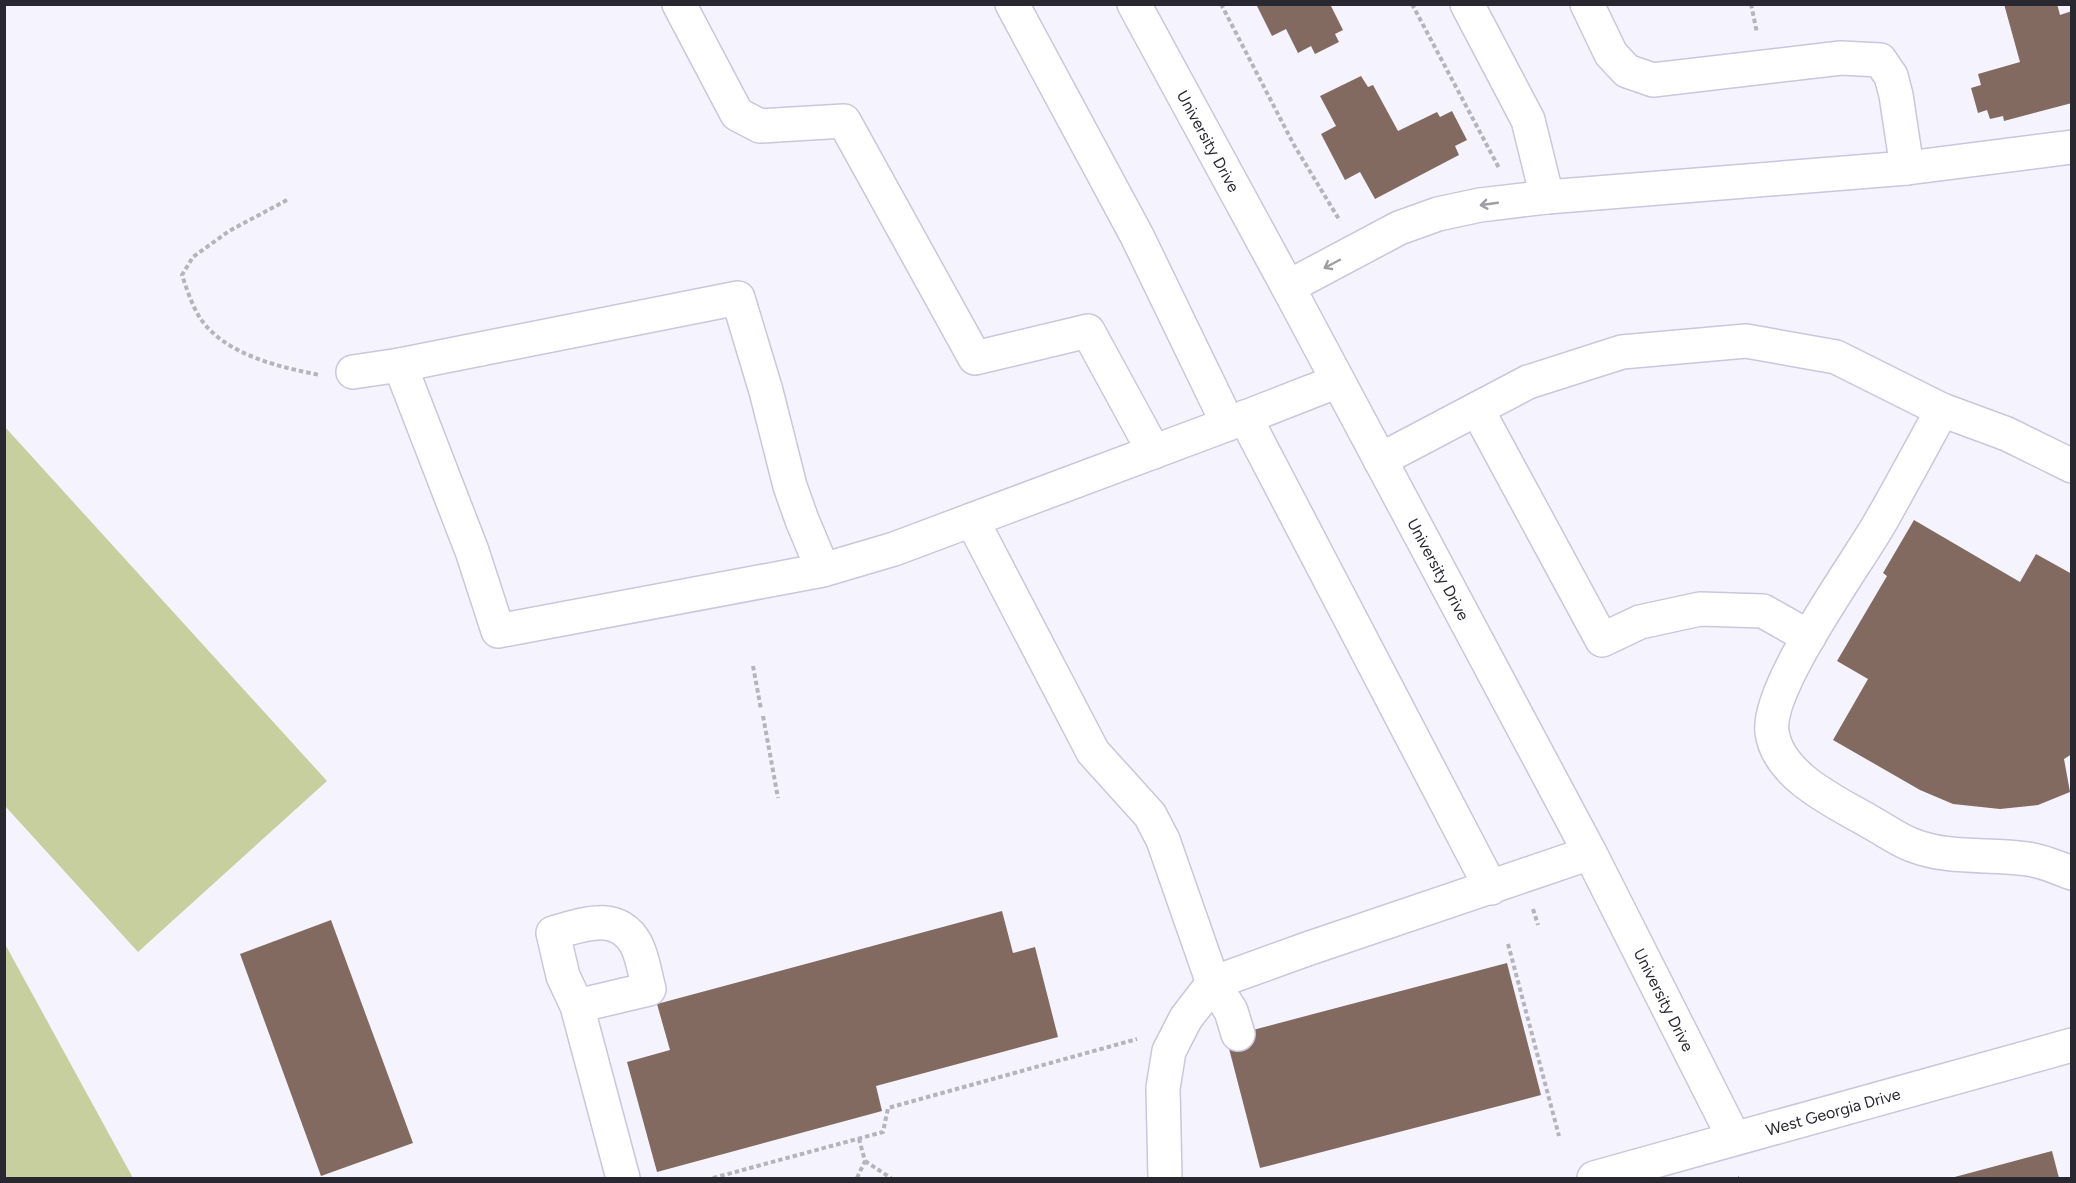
<svg xmlns="http://www.w3.org/2000/svg" width="2076" height="1183" viewBox="0 0 2076 1183" font-family="Figtree,sans-serif">
  <style>
    .green { fill: #c8cf9f }
    .building { fill: #836a61 }
    .lines { fill: none; stroke-linecap: round; stroke-linejoin: round }
    .minor-casing { stroke: #c9c6de; stroke-width: 36 }
    .path { stroke: #b5b4be; stroke-width: 4; stroke-dasharray: 4.5 3; stroke-linecap: butt }
    .minor { stroke: #fff; stroke-width: 33 }
    .oneway { stroke: #9f9ea2 }
    .labels { text-anchor: middle; stroke-width: 6; stroke-linejoin: round; paint-order: stroke }
    .street-label { font-size: 16px; fill: #292831; stroke: #f5f4fe }
  </style>
  <rect width="100%" height="100%" fill="#f5f4fe"/>
  <g class="green">
    <path d="M 5,427 L 327,781 L 138,952 L 5,806 Z"/>
    <path d="M 4,944 L 5,944 L 133,1178 L 5,1178 Z"/>
  </g>
  <g class="building">
    <path d="M 1256,4 L 1330,4 L 1343,30 L 1335,34 L 1339,42 L 1315,54 L 1311,46 L 1298,53 L 1286,29 L 1272,36 Z"/>
    <path d="M 2004,4 L 2057,4 L 2060,15 L 2072,11 L 2072,103 L 2004,121 L 2003,116 L 1990,119 L 1987,110 L 1978,113 L 1971,88 L 1981,85 L 1978,74 L 2020,62 Z"/>
    <path d="M 1361,76 L 1368,87 L 1373,85 L 1398,131 L 1437,112 L 1440,117 L 1452,111 L 1467,140 L 1455,146 L 1459,155 L 1375,199 L 1360,172 L 1345,180 L 1321,134 L 1336,126 L 1320,96 Z"/>
    <path d="M 1914,520 L 2020,582 L 2036,554 L 2072,574 L 2072,754 L 2064,759 L 2070,792 L 2038,805 L 2000,809 L 1953,804 L 1920,790 L 1833,740 L 1868,679 L 1837,661 L 1887,576 L 1883,573 Z"/>
    <path d="M 1002,911 L 1013,953 L 1035,947 L 1058,1037 L 876,1086 L 882,1111 L 657,1172 L 627,1062 L 670,1050 L 657,1004 Z"/>
    <path d="M 331,920 L 413,1143 L 321,1176 L 240,954 Z"/>
    <path d="M 1507,963 L 1541,1095 L 1260,1168 L 1226,1037 Z"/>
    <path d="M 2052,1151 L 2059,1178 L 1951,1178 Z"/>
  </g>
  <g class="lines">
    <g class="minor-casing">
      <g id="minor">
        <path d="M 679,4 L 737,114 L 760,126 L 844,121 L 975,358 L 1088,331 L 1154,452"/>
        <path d="M 1012,4 L 1137,236 L 1228,424"/>
        <path id="s1" d="M 1134,4 L 1288,287 L 1590,853 L 1734,1138"/>
        <path d="M 1467,4 L 1528,120 L 1547,197"/>
        <path d="M 1587,4 L 1611,54 L 1627,71 L 1653,80 L 1841,58 L 1880,60 L 1891,76 L 1896,95 L 1907,168"/>
        <path d="M 1288,287 L 1399,228 L 1438,214 L 1480,205 L 1547,197 L 1907,168 L 2072,147"/>
        <path d="M 353,372 L 400,365"/>
        <path d="M 1477,409 L 1602,640 L 1640,622 L 1700,609 L 1763,611 L 1809,637"/>
        <path d="M 1942,410 L 2007,434 L 2072,466"/>
        <path d="M 1245,417 L 1491,888"/>
        <path d="M 1380,460 L 1528,382 L 1622,352 L 1746,341 L 1836,357 L 1942,410 C 1922,447 1902,484 1881,521 C 1856,565 1766,687 1772,732 C 1778,777 1838,803 1872,823 C 1885,830 1898,840 1912,845 C 1950,860 1989,853 2028,859 C 2043,861 2058,868 2072,873"/>
        <path d="M 972,520 L 1093,752 L 1150,815 L 1163,840 L 1213,983 L 1231,1011 L 1238,1034"/>
        <path d="M 823,570 L 802,520 L 790,486 L 766,391 L 738,298 L 400,365 L 472,551 L 498,631 L 823,570 L 894,549 L 1228,424 L 1338,381"/>
        <path d="M 577,1006 L 649,989 C 645,975 643,957 636,944 C 617,910 582,925 553,933 L 563,976 L 577,1006 L 623,1178"/>
        <path d="M 1165,1178 L 1163,1088 L 1169,1051 L 1186,1018 L 1213,983 L 1307,949 L 1590,853"/>
        <path id="s2" d="M 1594,1178 L 2072,1045"/>
      </g>
    </g>
    <g class="path">
      <path d="M 1221,4 L 1294,145 L 1340,221"/>
      <path d="M 1412,4 L 1499,168"/>
      <path d="M 1751,4 L 1757,33"/>
      <path d="M 287,200 L 229,231 L 193,257 L 182,275 C 187,290 192,305 200,318 C 225,355 279,367 320,375"/>
      <path d="M 753,666 L 761,709"/>
      <path d="M 763,716 L 778,798"/>
      <path d="M 1533,909 L 1538,925"/>
      <path d="M 1508,944 L 1559,1136"/>
      <path d="M 865,1161 L 891,1178"/>
      <path d="M 713,1178 L 883,1132 L 888,1108 L 1137,1039"/>
      <path d="M 857,1178 L 865,1161 L 859,1139"/>
      <path d="M 1738,1178 L 1739,1178"/>
    </g>
    <use href="#minor" class="minor"/>
  </g>
  <defs><path id="oneway-shaft" d="M-6 0H5M1.5-3L5.5 0L1.5 3" fill="none" stroke-width="1.6" stroke-linecap="round" stroke-linejoin="round" transform="scale(1.5)"/></defs>
  <g class="oneway">
    <use href="#oneway-shaft" transform="translate(1489 204) rotate(172)"/>
    <use href="#oneway-shaft" transform="translate(1332 264) rotate(152)"/>
  </g>
  <g class="labels">
    <g class="street-label">
      <text dy="6" stroke="none"><textPath href="#s1" startOffset="156">University Drive</textPath></text>
      <text dy="6" stroke="none"><textPath href="#s1" startOffset="642">University Drive</textPath></text>
      <text dy="6" stroke="none"><textPath href="#s1" startOffset="1128">University Drive</textPath></text>
      <text dy="6" stroke="none"><textPath href="#s2" startOffset="248">West Georgia Drive</textPath></text>
    </g>
  </g>
  <rect width="2076" height="1183" fill="none" stroke="#292831" stroke-width="12"/>
</svg>
